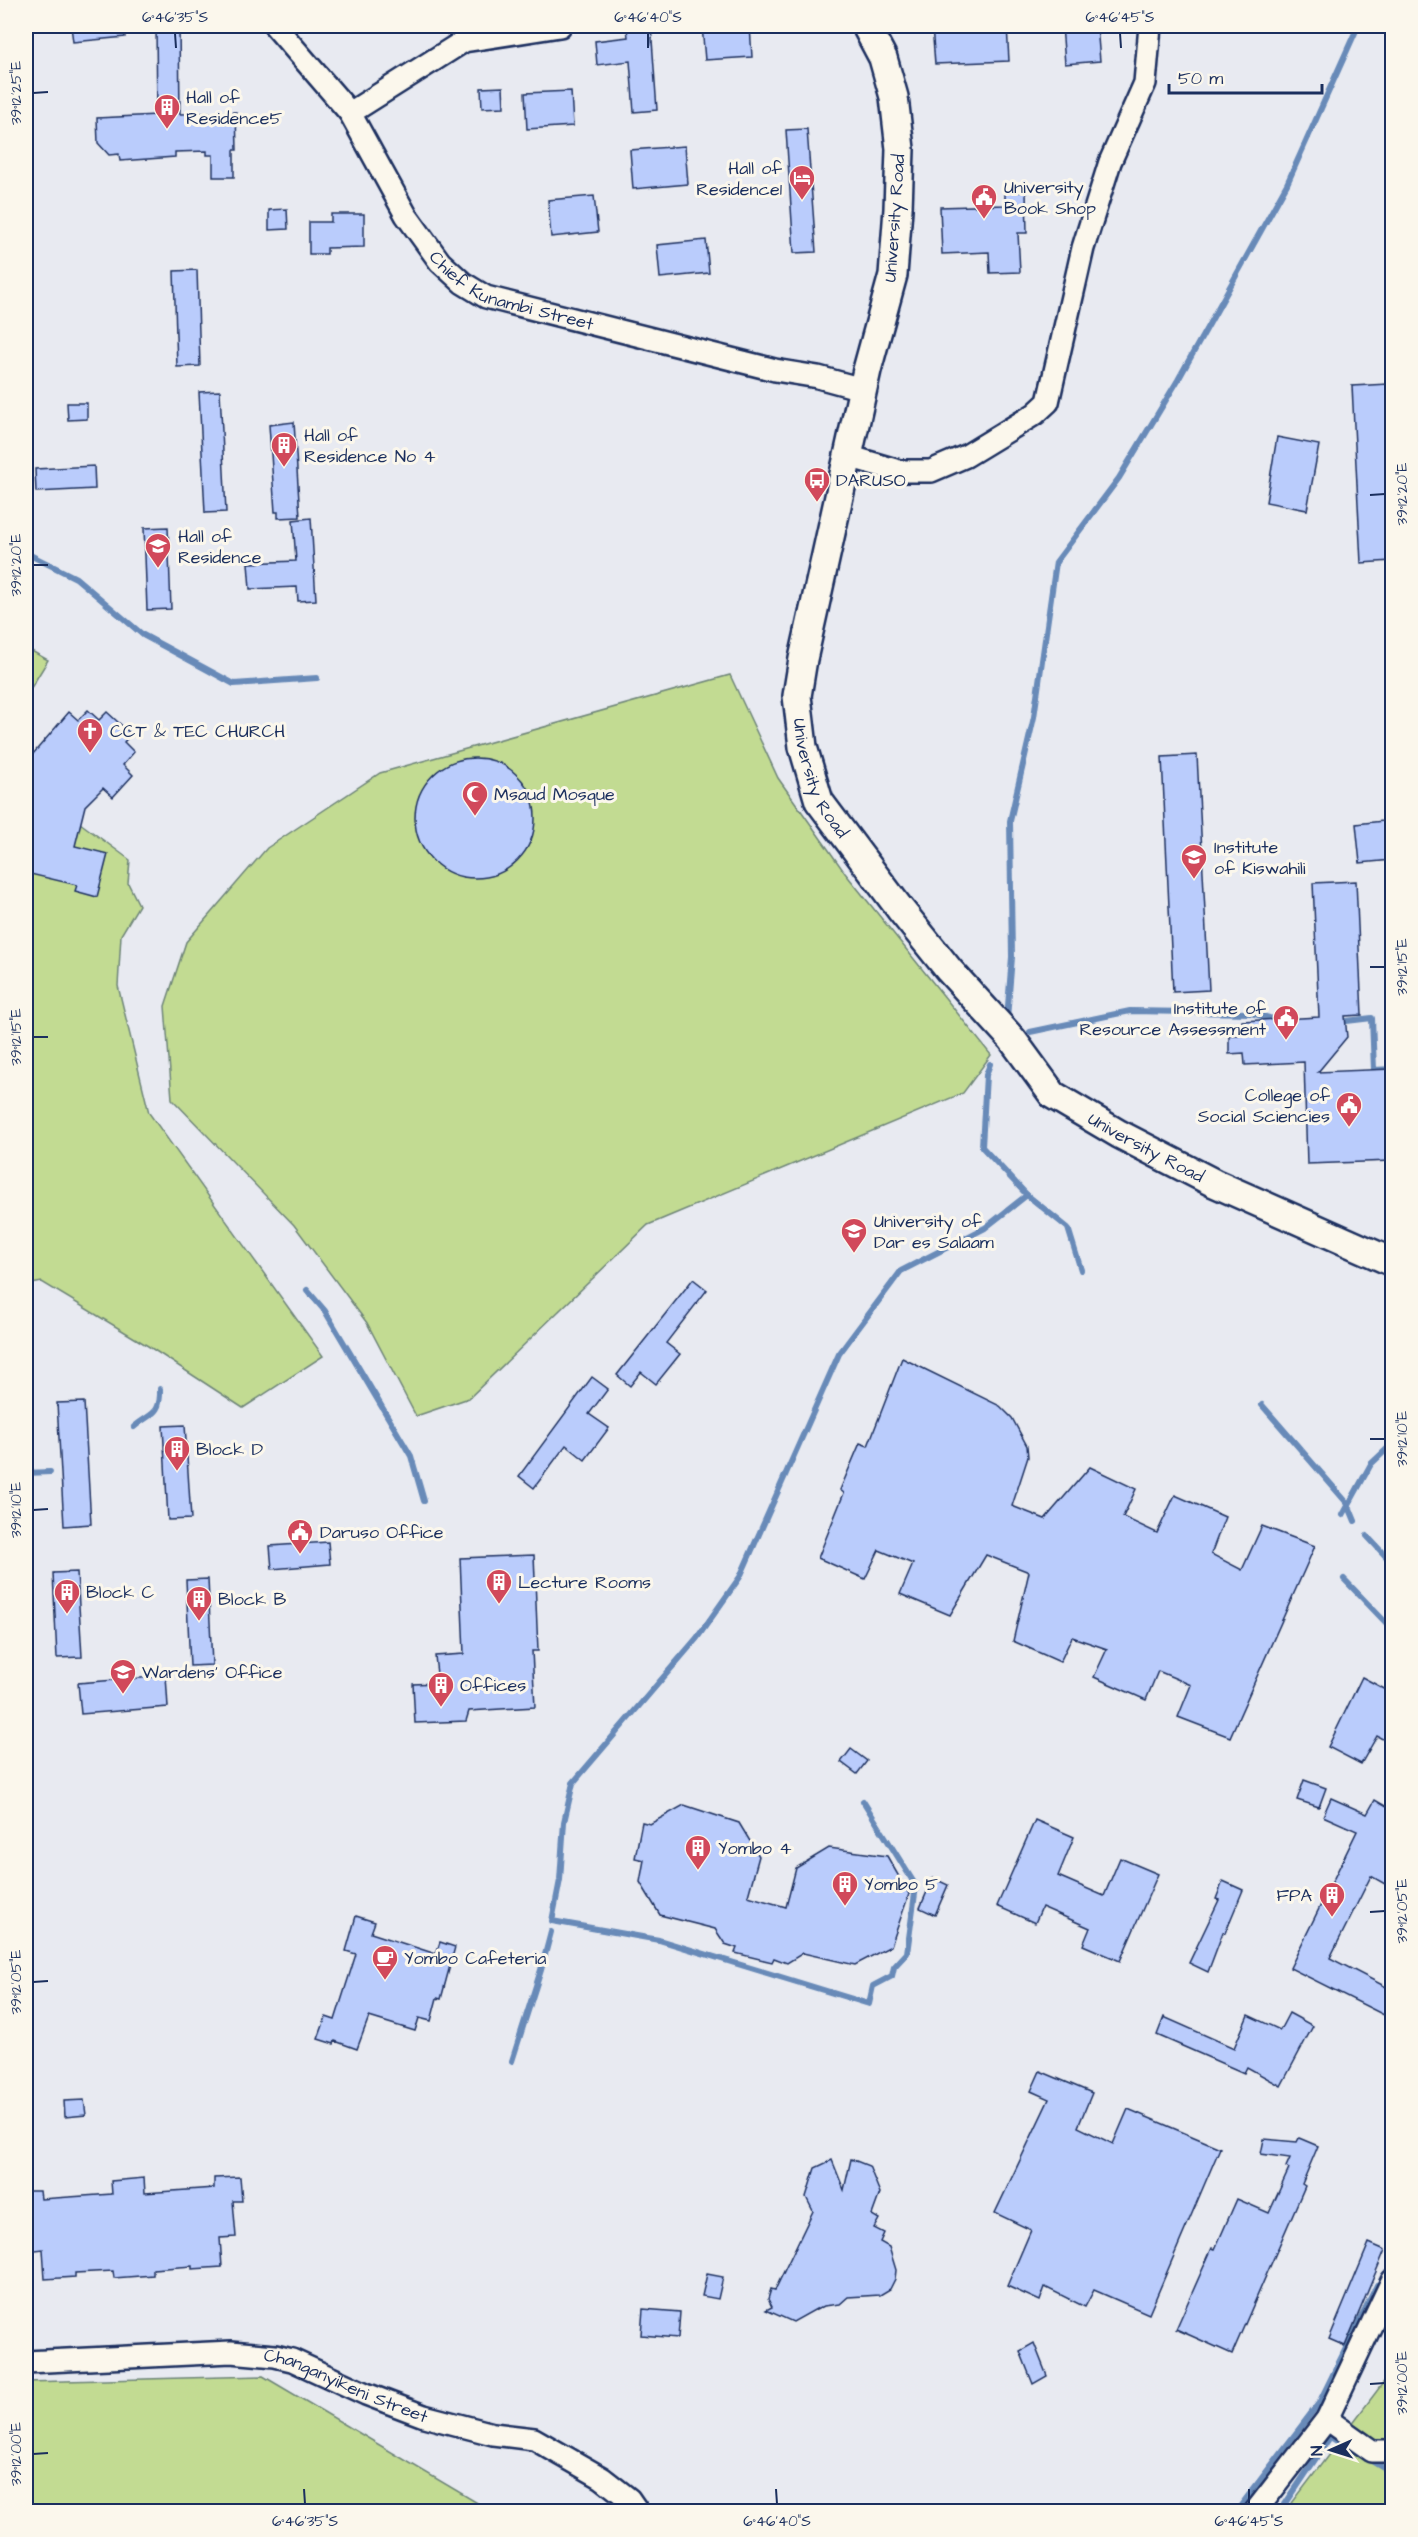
<svg xmlns="http://www.w3.org/2000/svg" width="1418" height="2537" viewBox="0 0 1418 2537" font-family="'Architects Daughter',sans-serif">
  <style>
    .green { fill: #c2db92; stroke: #6e8578; stroke-width: 1.5 }
    .lines { fill: none; stroke-linecap: round; stroke-linejoin: round }
    .stream { stroke: #678ab8; stroke-width: 6 }
    .building { fill: #baccfc; stroke: #1b2f5e; stroke-width: 1.5 }
    .minor-casing { stroke: #1b2f5e; stroke-width: 26 }
    .tertiary-casing { stroke: #1b2f5e; stroke-width: 32 }
    .minor { stroke: #fbf7ec; stroke-width: 21 }
    .tertiary { stroke: #fbf7ec; stroke-width: 27 }
    .ticks { fill: none; stroke: #1b2f5e; stroke-width: 2 }
    .labels { text-anchor: middle; stroke-width: 6; stroke-linejoin: round; paint-order: stroke }
    .poi-label { font-size: 18px; fill: #1b2f5e; stroke: #fbf7ec; text-anchor: start }
    .street-label { font-size: 18px; fill: #1b2f5e; stroke: #fbf7ec }
    .neatline { fill: none; stroke: #1b2f5e; stroke-width: 2 }
    .ticks-label { font-size: 15px; text-anchor: middle; fill: #1b2f5e }
  </style>
  <rect width="100%" height="100%" fill="#e8eaf1"/>
  <filter id="ink" filterUnits="userSpaceOnUse"><feTurbulence type="fractalNoise" baseFrequency=".0167" numOctaves="2"/><feDisplacementMap in="SourceGraphic" scale="12" xChannelSelector="R" yChannelSelector="G"/><feConvolveMatrix kernelMatrix="1 2 1 2 8 2 1 2 1" color-interpolation-filters="sRGB"/></filter>
  <g filter="url(#ink)">
    <g class="green">
      <path d="M 26,648 L 48,660 L 26,696 Z"/>
      <path d="M 730,675 L 778,778 L 845,873 L 991,1055 L 963,1093 L 648,1225 L 469,1398 L 416,1416 L 367,1323 L 294,1225 L 172,1099 L 165,1006 L 186,942 L 267,848 L 380,773 Z"/>
      <path d="M 26,783 L 130,860 L 128,883 L 139,905 L 121,935 L 118,986 L 149,1113 L 323,1356 L 243,1408 L 148,1346 L 42,1282 L 26,1285 Z"/>
      <path d="M 1392,2371 L 1392,2511 L 1286,2511 Z"/>
      <path d="M 263,2376 L 491,2511 L 26,2511 L 26,2382 Z"/>
    </g>
    <g class="lines">
      <g class="stream">
        <path d="M 26,553 L 76,578 L 143,635 L 234,684 L 317,678"/>
        <path d="M 1007,1018 L 1012,957 L 1010,821 L 1034,717 L 1056,562 L 1119,478 L 1178,380 L 1287,184 L 1358,26"/>
        <path d="M 1338,1022 L 1372,1018 L 1374,1070 L 1392,1069"/>
        <path d="M 1030,1032 L 1130,1011 L 1251,1013 L 1280,1021"/>
        <path d="M 990,1064 L 986,1075 L 982,1147 L 1027,1195 L 1068,1228 L 1081,1270"/>
        <path d="M 307,1290 L 325,1311 L 411,1456 L 424,1501"/>
        <path d="M 1262,1405 L 1348,1504 L 1355,1521"/>
        <path d="M 134,1427 C 149,1413 161,1417 160,1389"/>
        <path d="M 26,1473 L 50,1472"/>
        <path d="M 1343,1515 L 1371,1464 L 1388,1448"/>
        <path d="M 1367,1536 L 1392,1563"/>
        <path d="M 1344,1579 L 1392,1629"/>
        <path d="M 863,1801 L 916,1886 L 907,1953 L 894,1967 L 892,1976 L 873,1986 L 869,2004 L 659,1940 L 552,1921 L 560,1880 L 564,1822 L 573,1783 L 697,1638 L 740,1577 L 839,1354 L 901,1271 L 985,1228 L 1027,1195"/>
        <path d="M 512,2061 L 541,1970 L 551,1932"/>
        <path d="M 1236,2512 L 1319,2403 L 1377,2285"/>
        <path d="M 1280,2512 L 1330,2437 L 1392,2473"/>
      </g>
    </g>
    <g class="building">
      <path d="M 71,26 L 124,26 L 125,37 L 73,42 Z"/>
      <path d="M 156,26 L 179,26 L 180,114 L 236,112 L 237,150 L 234,150 L 234,177 L 213,177 L 213,155 L 207,155 L 207,151 L 175,152 L 175,157 L 120,161 L 119,154 L 109,155 L 98,143 L 97,118 L 157,115 Z"/>
      <path d="M 651,26 L 657,110 L 634,112 L 630,61 L 597,65 L 595,41 L 628,37 L 627,28 Z"/>
      <path d="M 702,26 L 750,26 L 752,57 L 705,60 Z"/>
      <path d="M 932,26 L 1007,26 L 1009,61 L 935,64 Z"/>
      <path d="M 1062,26 L 1097,26 L 1100,61 L 1065,64 Z"/>
      <path d="M 503,87 L 504,107 L 482,108 L 481,88 Z"/>
      <path d="M 571,91 L 573,126 L 527,129 L 525,93 Z"/>
      <path d="M 807,129 L 816,252 L 794,253 L 786,130 Z"/>
      <path d="M 685,146 L 688,184 L 633,189 L 630,150 Z"/>
      <path d="M 1005,192 L 1026,192 L 1027,233 L 1018,233 L 1020,272 L 990,273 L 989,252 L 942,254 L 940,207 L 1005,205 Z"/>
      <path d="M 594,196 L 598,232 L 551,237 L 548,200 Z"/>
      <path d="M 287,209 L 288,229 L 269,230 L 269,210 Z"/>
      <path d="M 331,214 L 364,214 L 364,247 L 327,248 L 327,254 L 309,254 L 309,222 L 331,222 Z"/>
      <path d="M 706,240 L 709,273 L 660,278 L 657,245 Z"/>
      <path d="M 197,270 L 200,366 L 177,367 L 174,271 Z"/>
      <path d="M 1388,384 L 1392,462 L 1392,561 L 1361,563 L 1352,386 Z"/>
      <path d="M 220,391 L 226,512 L 205,513 L 199,392 Z"/>
      <path d="M 67,403 L 87,403 L 87,419 L 68,420 Z"/>
      <path d="M 294,422 L 300,517 L 278,518 L 278,512 L 275,512 L 269,425 Z"/>
      <path d="M 1277,437 L 1319,445 L 1307,510 L 1266,502 Z"/>
      <path d="M 94,466 L 95,489 L 36,492 L 35,469 Z"/>
      <path d="M 311,518 L 316,600 L 298,601 L 297,587 L 250,589 L 248,563 L 296,561 L 293,520 Z"/>
      <path d="M 168,527 L 171,609 L 147,610 L 144,528 Z"/>
      <path d="M 88,710 L 99,720 L 107,712 L 131,734 L 124,742 L 134,752 L 123,765 L 133,775 L 113,797 L 103,788 L 85,806 L 75,846 L 108,854 L 97,897 L 75,891 L 77,885 L 26,873 L 26,762 L 69,712 L 78,720 Z"/>
      <path d="M 1197,755 L 1209,990 L 1173,992 L 1162,757 Z"/>
      <circle cx="475" cy="818" r="60"/>
      <path d="M 1392,820 L 1392,860 L 1360,863 L 1356,824 Z"/>
      <path d="M 1356,881 L 1362,1015 L 1345,1016 L 1347,1037 L 1318,1072 L 1392,1069 L 1392,1161 L 1307,1164 L 1304,1062 L 1245,1065 L 1244,1053 L 1229,1054 L 1229,1035 L 1242,1035 L 1242,1021 L 1319,1017 L 1313,883 Z"/>
      <path d="M 693,1279 L 707,1290 L 666,1343 L 680,1354 L 656,1384 L 641,1372 L 630,1386 L 617,1375 Z"/>
      <path d="M 902,1358 L 1000,1406 L 1012,1418 L 1027,1446 L 1028,1457 L 1012,1506 L 1045,1519 L 1090,1467 L 1136,1489 L 1123,1517 L 1157,1533 L 1175,1495 L 1225,1517 L 1211,1554 L 1242,1570 L 1262,1526 L 1315,1546 L 1230,1737 L 1178,1717 L 1191,1685 L 1158,1671 L 1146,1700 L 1094,1677 L 1107,1649 L 1072,1637 L 1060,1662 L 1013,1641 L 1029,1572 L 986,1555 L 950,1615 L 900,1594 L 913,1564 L 879,1550 L 865,1579 L 818,1558 L 844,1493 L 840,1490 L 860,1443 L 868,1446 Z"/>
      <path d="M 592,1377 L 608,1389 L 589,1414 L 609,1428 L 585,1460 L 566,1445 L 534,1488 L 519,1476 Z"/>
      <path d="M 84,1402 L 91,1524 L 64,1526 L 57,1403 Z"/>
      <path d="M 185,1425 L 191,1519 L 168,1520 L 163,1426 Z"/>
      <path d="M 328,1542 L 330,1564 L 272,1569 L 270,1546 Z"/>
      <path d="M 534,1555 L 538,1651 L 532,1651 L 535,1707 L 469,1711 L 466,1721 L 415,1723 L 413,1684 L 438,1683 L 435,1656 L 464,1654 L 460,1558 Z"/>
      <path d="M 77,1572 L 82,1657 L 57,1658 L 53,1573 Z"/>
      <path d="M 208,1579 L 212,1665 L 190,1666 L 186,1580 Z"/>
      <path d="M 166,1676 L 168,1707 L 81,1714 L 78,1683 Z"/>
      <path d="M 1362,1677 L 1392,1693 L 1392,1744 L 1377,1736 L 1361,1764 L 1328,1747 Z"/>
      <path d="M 851,1749 L 867,1761 L 857,1774 L 841,1762 Z"/>
      <path d="M 1304,1780 L 1326,1788 L 1319,1807 L 1297,1800 Z"/>
      <path d="M 1331,1798 L 1367,1814 L 1375,1800 L 1392,1810 L 1392,1888 L 1371,1876 L 1330,1958 L 1392,1990 L 1392,2019 L 1290,1968 L 1357,1831 L 1323,1816 Z"/>
      <path d="M 684,1805 L 739,1823 L 759,1856 L 748,1896 L 786,1907 L 796,1868 L 829,1848 L 887,1856 L 909,1894 L 891,1946 L 855,1965 L 803,1953 L 787,1963 L 774,1958 L 772,1962 L 735,1953 L 737,1948 L 725,1944 L 715,1929 L 660,1915 L 640,1882 L 644,1860 L 635,1858 L 642,1822 L 650,1824 Z"/>
      <path d="M 1035,1820 L 1074,1837 L 1058,1876 L 1104,1896 L 1120,1858 L 1158,1874 L 1120,1961 L 1083,1945 L 1090,1928 L 1042,1907 L 1035,1923 L 997,1906 Z"/>
      <path d="M 933,1878 L 948,1885 L 935,1915 L 920,1908 Z"/>
      <path d="M 1223,1881 L 1243,1890 L 1225,1933 L 1223,1932 L 1208,1972 L 1189,1963 L 1219,1900 L 1216,1899 Z"/>
      <path d="M 356,1916 L 375,1922 L 371,1933 L 436,1954 L 440,1942 L 455,1947 L 441,1999 L 437,1998 L 431,2021 L 419,2018 L 415,2031 L 369,2017 L 357,2049 L 335,2041 L 334,2044 L 318,2039 L 326,2017 L 335,2020 L 356,1954 L 346,1951 Z"/>
      <path d="M 1289,2013 L 1313,2026 L 1281,2086 L 1247,2067 L 1244,2073 L 1157,2035 L 1164,2017 L 1234,2048 L 1248,2015 L 1280,2030 Z"/>
      <path d="M 1040,2071 L 1092,2093 L 1078,2127 L 1113,2144 L 1128,2109 L 1220,2148 L 1149,2314 L 1094,2290 L 1085,2307 L 1045,2287 L 1040,2301 L 1007,2286 L 1031,2230 L 995,2213 L 1049,2099 L 1031,2091 Z"/>
      <path d="M 84,2100 L 86,2115 L 65,2117 L 64,2101 Z"/>
      <path d="M 1299,2138 L 1318,2146 L 1302,2184 L 1305,2186 L 1232,2354 L 1176,2329 L 1212,2248 L 1215,2249 L 1237,2199 L 1269,2213 L 1289,2169 L 1286,2167 L 1290,2158 L 1261,2154 L 1264,2139 L 1297,2142 Z"/>
      <path d="M 851,2159 L 869,2166 L 880,2193 L 872,2215 L 879,2219 L 874,2228 L 884,2233 L 880,2242 L 889,2247 L 896,2270 L 895,2279 L 890,2289 L 880,2295 L 848,2297 L 840,2304 L 824,2306 L 816,2310 L 816,2309 L 793,2322 L 766,2310 L 772,2307 L 768,2299 L 771,2289 L 775,2290 L 813,2211 L 806,2197 L 815,2168 L 832,2160 L 844,2190 Z"/>
      <path d="M 240,2177 L 242,2201 L 233,2201 L 236,2237 L 220,2238 L 222,2267 L 192,2269 L 192,2266 L 153,2269 L 153,2275 L 114,2278 L 113,2271 L 75,2273 L 75,2277 L 45,2279 L 43,2249 L 28,2251 L 26,2191 L 40,2191 L 41,2199 L 112,2194 L 111,2181 L 144,2178 L 145,2193 L 214,2188 L 214,2178 Z"/>
      <path d="M 1369,2243 L 1385,2250 L 1345,2346 L 1329,2339 Z"/>
      <path d="M 707,2274 L 723,2277 L 718,2299 L 702,2296 Z"/>
      <path d="M 643,2309 L 680,2312 L 678,2338 L 641,2335 Z"/>
      <path d="M 1034,2343 L 1047,2376 L 1033,2384 L 1020,2351 Z"/>
    </g>
    <g class="lines">
      <g class="minor-casing">
        <g id="minor">
          <path id="s1" d="M 275,26 L 350,113 L 406,215 L 440,262 L 463,283 L 486,297 L 775,370 L 818,377 L 862,389"/>
          <path d="M 350,113 L 464,41 L 560,26"/>
          <path d="M 848,456 L 899,471 L 931,471 L 966,456 L 1035,414 L 1048,402 L 1083,248 L 1110,162 L 1145,83 L 1150,26"/>
          <path id="s2" d="M 26,2362 L 231,2352 L 275,2356 L 292,2360 L 366,2394 L 424,2416 L 493,2434 L 534,2439 L 602,2478 L 629,2499 L 638,2512"/>
          <path d="M 1327,2419 L 1372,2451 L 1392,2451"/>
          <path d="M 1255,2512 L 1327,2419 L 1392,2281"/>
        </g>
      </g>
      <g class="tertiary-casing">
        <g id="tertiary">
          <path id="s3" d="M 866,26 L 883,58 L 894,97 L 900,149 L 898,209 L 893,275 L 867,370 L 803,659 L 797,696 L 803,747 L 819,801 L 900,909 L 949,970 L 1012,1039 L 1053,1095 L 1119,1134 L 1214,1183 L 1392,1262"/>
        </g>
      </g>
      <use href="#minor" class="minor"/>
      <use href="#tertiary" class="tertiary"/>
    </g>
  </g>
  <path class="ticks" d="M 175,33 L 176,48M 648,33 L 648,48M 1120,33 L 1121,48M 33,93 L 48,92M 1370,495 L 1385,494M 33,565 L 48,565M 1370,967 L 1385,967M 33,1037 L 48,1037M 1370,1439 L 1385,1439M 33,1510 L 48,1509M 1370,1912 L 1385,1911M 33,1982 L 48,1981M 1370,2384 L 1385,2383M 33,2454 L 48,2453M 304,2489 L 305,2504M 776,2489 L 777,2504M 1249,2489 L 1249,2504"/>
  <defs>
    <g id="building-pin" transform="scale(1.35)"><path d="M0 17L-7.5 6A9.5 9.5 0 1 1 7.5 6Z" fill="#d1495b" stroke="#fbf7ec"/><path d="M-4-6H4V6H1V3H-1V6H-4ZM-2.5-4.3h1.7v1.8h-1.7ZM.8-4.3h1.7v1.8H.8ZM-2.5-1h1.7V.8h-1.7ZM.8-1h1.7V.8H.8Z" fill="#fff"/></g>
    <g id="hotel-pin" transform="scale(1.35)"><path d="M0 17L-7.5 6A9.5 9.5 0 1 1 7.5 6Z" fill="#d1495b" stroke="#fbf7ec"/><path d="M-6-4.5h1.5V1H6V5H4.5V3h-9V5H-6ZM-4 0a1.8 1.8 0 1 1 3.6 0ZM.5 0V-2.5h3Q6-2.5 6 0Z" fill="#fff"/></g>
    <g id="civic-pin" transform="scale(1.35)"><path d="M0 17L-7.5 6A9.5 9.5 0 1 1 7.5 6Z" fill="#d1495b" stroke="#fbf7ec"/><path d="M-.6-6.5H3V-4.5H.6V-3L4-1V1h2V6H-6V1h2V-1L-.6-3ZM-1.2 2.5V6h2.4V2.5Z" fill="#fff"/></g>
    <g id="bus-pin" transform="scale(1.35)"><path d="M0 17L-7.5 6A9.5 9.5 0 1 1 7.5 6Z" fill="#d1495b" stroke="#fbf7ec"/><path d="M-5-6H5V4H4V6H2V4H-2V6H-4V4H-5ZM-3.5-4V0h7V-4ZM-3.5 1.2v1.5H-2V1.2ZM2 1.2v1.5H3.5V1.2Z" fill="#fff"/></g>
    <g id="university-pin" transform="scale(1.35)"><path d="M0 17L-7.5 6A9.5 9.5 0 1 1 7.5 6Z" fill="#d1495b" stroke="#fbf7ec"/><path d="M0-5L7-2L0 1L-7-2ZM-4 1L0 2.5L4 1V4Q0 6-4 4Z" fill="#fff"/></g>
    <g id="church-pin" transform="scale(1.35)"><path d="M0 17L-7.5 6A9.5 9.5 0 1 1 7.5 6Z" fill="#d1495b" stroke="#fbf7ec"/><path d="M-1.2-6h2.4v3.5h3.3v2.4h-3.3V6h-2.4V-.1h-3.3v-2.4h3.3Z" fill="#fff"/></g>
    <g id="mosque-pin" transform="scale(1.35)"><path d="M0 17L-7.5 6A9.5 9.5 0 1 1 7.5 6Z" fill="#d1495b" stroke="#fbf7ec"/><path d="M3.5-4.9A6 6 0 1 0 3.5 4.9A5 5 0 1 1 3.5-4.9Z" fill="#fff"/></g>
    <g id="cafe-pin" transform="scale(1.35)"><path d="M0 17L-7.5 6A9.5 9.5 0 1 1 7.5 6Z" fill="#d1495b" stroke="#fbf7ec"/><path d="M-5.5-4.5H6V0H3Q3 3.5 0 3.5H-2.5Q-5.5 3.5-5.5 0ZM3-3.2v2h1.7v-2ZM-6 4.5H4V6H-6Z" fill="#fff"/></g>
  </defs>
  <g fill-rule="evenodd">
    <use href="#building-pin" x="167" y="107"/>
    <use href="#hotel-pin" x="802" y="178"/>
    <use href="#civic-pin" x="984" y="197"/>
    <use href="#building-pin" x="284" y="445"/>
    <use href="#bus-pin" x="817" y="480"/>
    <use href="#university-pin" x="158" y="546"/>
    <use href="#church-pin" x="90" y="731"/>
    <use href="#mosque-pin" x="475" y="794"/>
    <use href="#university-pin" x="1194" y="857"/>
    <use href="#civic-pin" x="1286" y="1018"/>
    <use href="#civic-pin" x="1349" y="1105"/>
    <use href="#university-pin" x="854" y="1231"/>
    <use href="#building-pin" x="177" y="1449"/>
    <use href="#civic-pin" x="300" y="1532"/>
    <use href="#building-pin" x="499" y="1582"/>
    <use href="#building-pin" x="67" y="1592"/>
    <use href="#building-pin" x="199" y="1599"/>
    <use href="#university-pin" x="123" y="1672"/>
    <use href="#building-pin" x="441" y="1685"/>
    <use href="#building-pin" x="698" y="1848"/>
    <use href="#building-pin" x="845" y="1884"/>
    <use href="#building-pin" x="1332" y="1895"/>
    <use href="#cafe-pin" x="385" y="1958"/>
  </g>
  <g class="labels">
    <g class="poi-label">
      <text x="186" y="103">Hall of<tspan x="186" dy="21">Residence5</tspan></text>
      <text x="782" y="174" text-anchor="end">Hall of<tspan x="782" dy="21">Residence1</tspan></text>
      <text x="1004" y="193">University<tspan x="1004" dy="21">Book Shop</tspan></text>
      <text x="304" y="441">Hall of<tspan x="304" dy="21">Residence No 4</tspan></text>
      <text x="836" y="486">DARUSO</text>
      <text x="178" y="542">Hall of<tspan x="178" dy="21">Residence</tspan></text>
      <text x="110" y="737">CCT &amp; TEC CHURCH</text>
      <text x="494" y="800">Msaud Mosque</text>
      <text x="1214" y="853">Institute<tspan x="1214" dy="21">of Kiswahili</tspan></text>
      <text x="1266" y="1014" text-anchor="end">Institute of<tspan x="1266" dy="21">Resource Assessment</tspan></text>
      <text x="1330" y="1101" text-anchor="end">College of<tspan x="1330" dy="21">Social Sciencies</tspan></text>
      <text x="874" y="1227">University of<tspan x="874" dy="21">Dar es Salaam</tspan></text>
      <text x="196" y="1455">Block D</text>
      <text x="320" y="1538">Daruso Office</text>
      <text x="518" y="1588">Lecture Rooms</text>
      <text x="86" y="1598">Block C</text>
      <text x="218" y="1605">Block B</text>
      <text x="142" y="1678">Wardens' Office</text>
      <text x="460" y="1691">Offices</text>
      <text x="718" y="1854">Yombo 4</text>
      <text x="864" y="1890">Yombo 5</text>
      <text x="1312" y="1901" text-anchor="end">FPA</text>
      <text x="404" y="1964">Yombo Cafeteria</text>
    </g>
    <g class="street-label">
      <text transform="translate(894 218) rotate(-86)" y="6">University Road</text>
      <text dy="6" stroke="none"><textPath href="#s1" startOffset="368">Chief Kunambi Street</textPath></text>
      <text dy="6" stroke="none"><textPath href="#s3" startOffset="774">University Road</textPath></text>
      <text dy="6" stroke="none"><textPath href="#s3" startOffset="1278">University Road</textPath></text>
      <text dy="6" stroke="none"><textPath href="#s2" startOffset="326">Changanyikeni Street</textPath></text>
    </g>
  </g>
  <rect width="1418" height="2537" fill="none" stroke="#fbf7ec" stroke-width="66"/>
  <g transform="translate(1331 2450) rotate(267)" stroke="#fbf7ec" stroke-width="4.5" paint-order="stroke">
  <path d="M0-4.5L10 22L0 15L-10 22Z" fill="#1b2f5e"/>
  <text y="-9" font-size="16" font-weight="bold" text-anchor="middle" fill="#1b2f5e">N</text>
  </g>
  <path d="M1169 84v9h153v-9" fill="none" stroke="#1b2f5e" stroke-width="3"/>
  <text x="1178" y="84" font-size="18" fill="#1b2f5e" stroke="#fbf7ec" stroke-width="4.5" paint-order="stroke">50 m</text>
  <rect x="33" y="33" width="1352" height="2471" class="neatline"/>
  <g class="ticks-label">
    <text x="175" y="22">6°46'35"S</text>
    <text x="648" y="22">6°46'40"S</text>
    <text x="1120" y="22">6°46'45"S</text>
    <text transform="translate(16 93) rotate(-90)" y="5">39°12'25"E</text>
    <text transform="translate(1402 494) rotate(-90)" y="5">39°12'20"E</text>
    <text transform="translate(16 565) rotate(-90)" y="5">39°12'20"E</text>
    <text transform="translate(1402 967) rotate(-90)" y="5">39°12'15"E</text>
    <text transform="translate(16 1037) rotate(-90)" y="5">39°12'15"E</text>
    <text transform="translate(1402 1439) rotate(-90)" y="5">39°12'10"E</text>
    <text transform="translate(16 1510) rotate(-90)" y="5">39°12'10"E</text>
    <text transform="translate(1402 1911) rotate(-90)" y="5">39°12'05"E</text>
    <text transform="translate(16 1982) rotate(-90)" y="5">39°12'05"E</text>
    <text transform="translate(1402 2383) rotate(-90)" y="5">39°12'00"E</text>
    <text transform="translate(16 2454) rotate(-90)" y="5">39°12'00"E</text>
    <text x="305" y="2526">6°46'35"S</text>
    <text x="777" y="2526">6°46'40"S</text>
    <text x="1249" y="2526">6°46'45"S</text>
  </g>
</svg>
